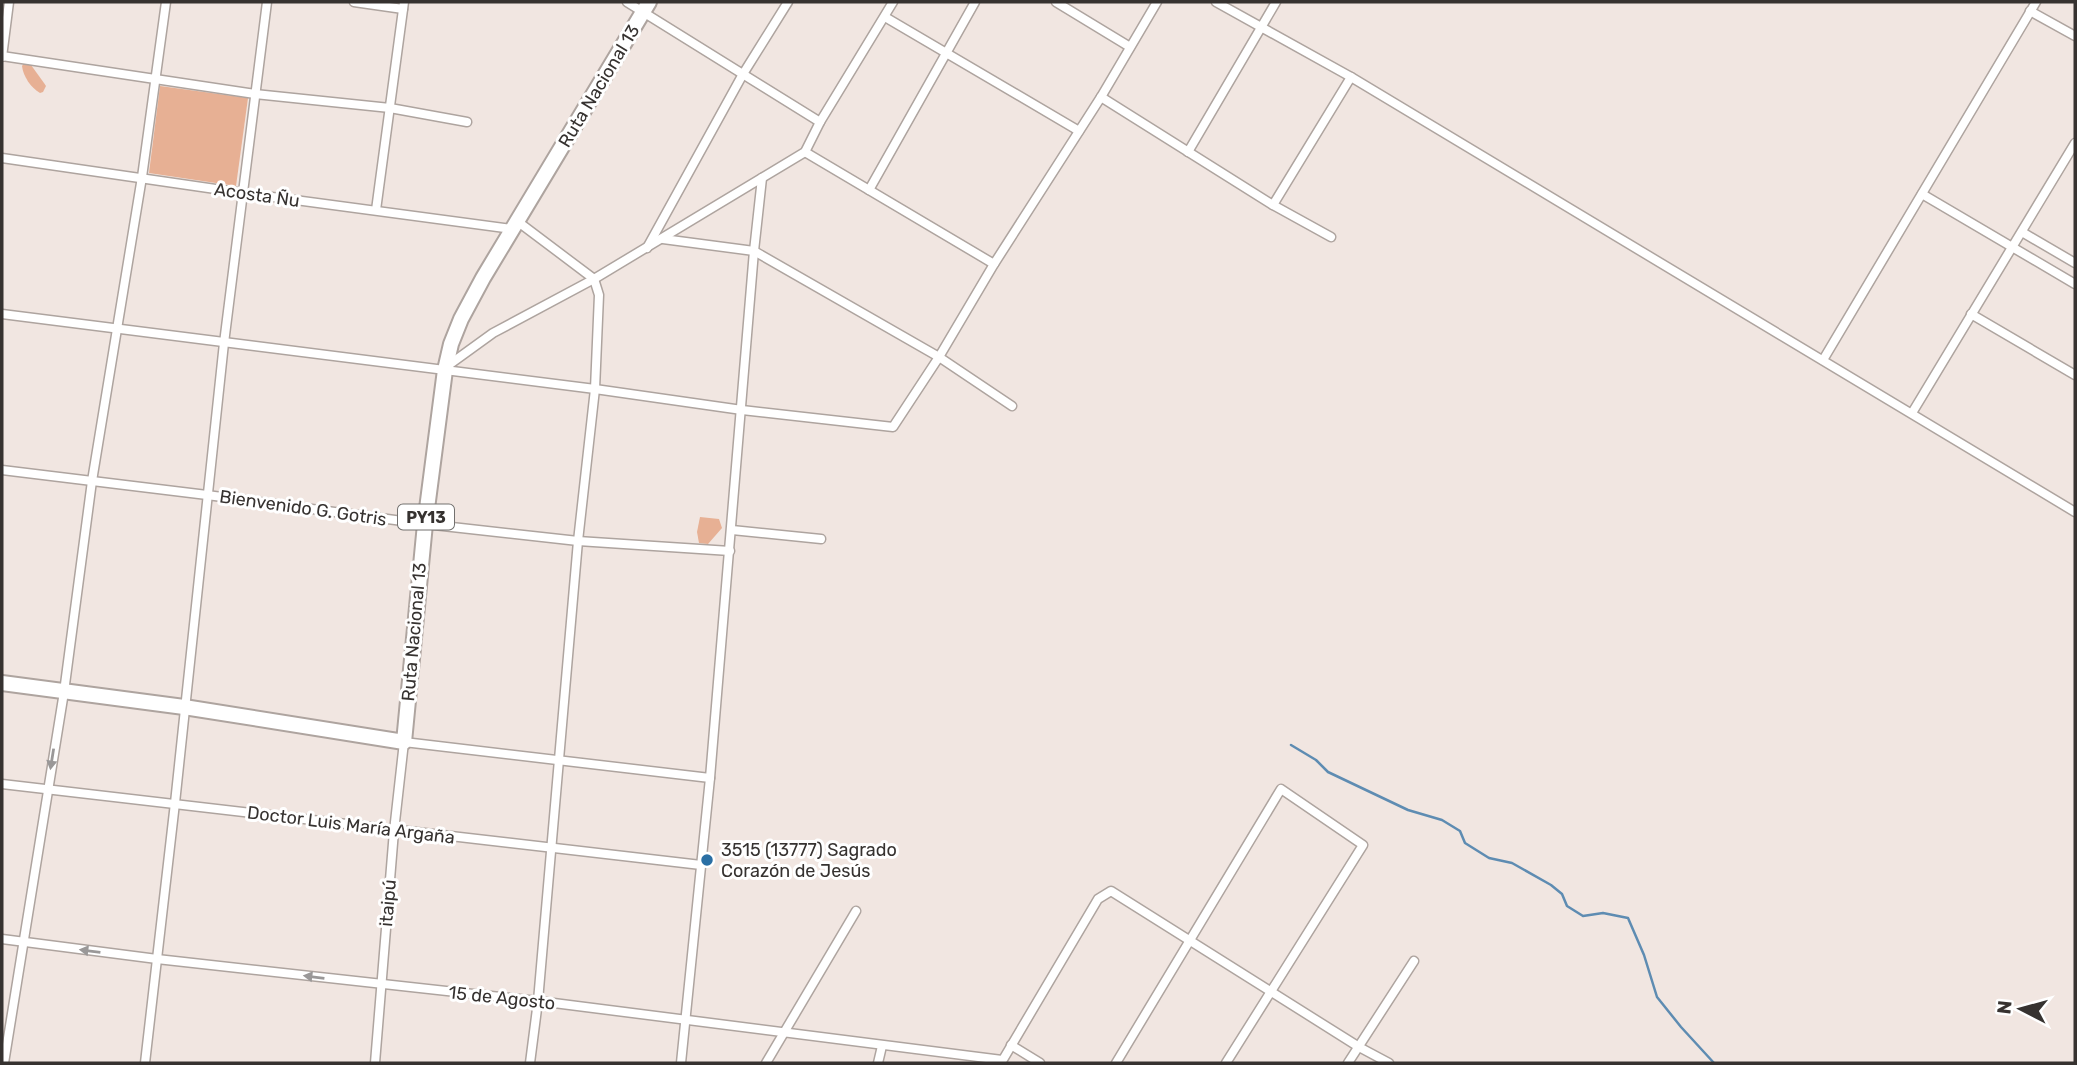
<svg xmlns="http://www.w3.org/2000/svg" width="2077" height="1065" viewBox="0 0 2077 1065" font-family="Rubik,sans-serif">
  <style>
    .green { fill: #e7b094 }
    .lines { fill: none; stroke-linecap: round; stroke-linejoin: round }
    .stream { stroke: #5e8cb2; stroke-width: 2.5 }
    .street-casing { stroke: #aea49f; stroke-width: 11 }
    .highway-casing { stroke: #aea49f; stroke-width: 18 }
    .street { stroke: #fff; stroke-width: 8 }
    .highway { stroke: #fff; stroke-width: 14 }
    .oneway { fill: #9a9898 }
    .poi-dot { fill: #2a6fa4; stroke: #fff; stroke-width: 2.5 }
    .labels { text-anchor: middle; stroke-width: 6; stroke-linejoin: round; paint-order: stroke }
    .shield { fill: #fff; stroke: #72706e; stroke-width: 2 }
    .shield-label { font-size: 16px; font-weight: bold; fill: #363230 }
    .street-label { font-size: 18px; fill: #363230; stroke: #fff }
    .poi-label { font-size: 18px; fill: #363230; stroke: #fff; text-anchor: start }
  </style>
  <rect width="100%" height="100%" fill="#f1e6e1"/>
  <g class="green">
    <path d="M 24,63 L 31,65 L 44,83 L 46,86 L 43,92 L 40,93 C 31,88 23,76 22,66 Z"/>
    <path d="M 160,86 L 248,98 L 236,186 L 149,173 Z"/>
    <path d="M 700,517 L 719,519 L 722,528 L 708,544 L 699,543 L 697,532 Z"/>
  </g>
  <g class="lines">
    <path class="stream" d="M 1291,745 L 1316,760 L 1328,772 L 1408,810 L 1442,820 L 1460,831 L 1465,843 L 1489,858 L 1512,863 L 1551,885 L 1562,894 L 1567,906 L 1583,916 L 1603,913 L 1628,918 L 1644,955 L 1657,997 L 1681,1027 L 1714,1063"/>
    <g class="street-casing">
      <g id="street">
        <path d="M 354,2 L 403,9"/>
        <path d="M 627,2 L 820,122"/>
        <path d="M 1056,2 L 1130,47"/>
        <path d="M 1216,2 L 1351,77 L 2075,512"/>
        <path d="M 2030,11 L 2075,36"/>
        <path d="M 885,17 L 1079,131"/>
        <path d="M 2,56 L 255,94 L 390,108 L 467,122"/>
        <path d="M 2,57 L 9,2"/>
        <path d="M 1101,97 L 1273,205 L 1331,237"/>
        <path d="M 805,152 L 994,264"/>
        <path d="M 1188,152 L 1276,2"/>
        <path d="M 2,158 L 243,193 L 512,229"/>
        <path d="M 869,190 L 975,2"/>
        <path d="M 1922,194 L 2075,284"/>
        <path d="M 1273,205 L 1351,77"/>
        <path d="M 376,210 L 404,2"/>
        <path d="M 517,221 L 594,279 L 599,295 L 595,389 L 578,541 L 538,1001 L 530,1063"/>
        <path d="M 2022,232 L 2075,263"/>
        <path d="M 663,239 L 754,251 L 939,357 L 1012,406"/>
        <path d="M 647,248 L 743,74 L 788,2"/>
        <path d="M 2,314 L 595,389 L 742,410 L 893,427 L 939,357 L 994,264 L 1101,97 L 1157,2"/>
        <path d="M 1971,314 L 2075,375"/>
        <path d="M 1823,360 L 2036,2"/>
        <path d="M 446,367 L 493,333 L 594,279 L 805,152 L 820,122 L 893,2"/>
        <path d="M 1912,413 L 2075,143"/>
        <path d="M 2,470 L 207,495 L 425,524 L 578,541 L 730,551"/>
        <path d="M 732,530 L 821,539"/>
        <path d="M 2,784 L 701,865"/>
        <path d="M 2,939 L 157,959 L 538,1001 L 1002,1060"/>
        <path d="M 1011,1045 L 1040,1063"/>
        <path d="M 4,1063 L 64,692 L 92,481 L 142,177 L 166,2"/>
        <path d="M 145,1063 L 175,803 L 224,343 L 267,2"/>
        <path d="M 375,1063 L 394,831 L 404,742 L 710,778"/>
        <path d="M 681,1063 L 710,778 L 754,251 L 762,178"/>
        <path d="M 766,1063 L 856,911"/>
        <path d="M 878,1063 L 882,1046"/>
        <path d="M 1001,1063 L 1098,899 L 1111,891 L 1359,1047 L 1389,1063"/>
        <path d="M 1116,1063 L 1281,789 L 1363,845 L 1226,1063"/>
        <path d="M 1348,1063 L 1414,961"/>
      </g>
    </g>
    <g class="highway-casing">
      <path id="highway" d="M 2,683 L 184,707 L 404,742 L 425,524 L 445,370 L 451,344 L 461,319 L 483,278 L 649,2"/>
    </g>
    <use href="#street" class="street"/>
    <use href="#highway" class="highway"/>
  </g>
  <defs><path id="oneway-solid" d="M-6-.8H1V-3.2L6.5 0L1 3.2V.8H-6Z" transform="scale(1.75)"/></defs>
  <g class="oneway">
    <use href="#oneway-solid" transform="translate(52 759) rotate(99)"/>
    <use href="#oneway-solid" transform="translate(90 951) rotate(-173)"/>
    <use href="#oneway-solid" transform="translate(314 977) rotate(-173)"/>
  </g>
  <circle class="poi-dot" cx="707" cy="860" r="7"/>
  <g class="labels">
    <rect class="shield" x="398" y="504.5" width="56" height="25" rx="5"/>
    <g class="shield-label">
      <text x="426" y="523">PY13</text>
    </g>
    <g class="street-label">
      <text transform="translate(599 86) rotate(-59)" y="6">Ruta Nacional 13</text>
      <text transform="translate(257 195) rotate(8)" y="6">Acosta Ñu</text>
      <text transform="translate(303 508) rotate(8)" y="6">Bienvenido G. Gotris</text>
      <text transform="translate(414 632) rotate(-85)" y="6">Ruta Nacional 13</text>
      <text transform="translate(351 825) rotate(7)" y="6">Doctor Luis María Argaña</text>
      <text transform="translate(388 903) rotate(-85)" y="6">itaipú</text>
      <text transform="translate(502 998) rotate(6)" y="6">15 de Agosto</text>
    </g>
    <g class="poi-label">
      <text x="721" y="856">3515 (13777) Sagrado<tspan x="721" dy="21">Corazón de Jesús</tspan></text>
    </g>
  </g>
  <rect width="2077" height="1065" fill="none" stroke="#363230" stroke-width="7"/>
  <g transform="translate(2021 1009) rotate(276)" stroke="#ffffff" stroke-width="5" paint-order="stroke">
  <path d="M0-5L12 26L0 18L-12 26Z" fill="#363230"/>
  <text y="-10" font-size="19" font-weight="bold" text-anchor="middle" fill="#363230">N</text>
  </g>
</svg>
